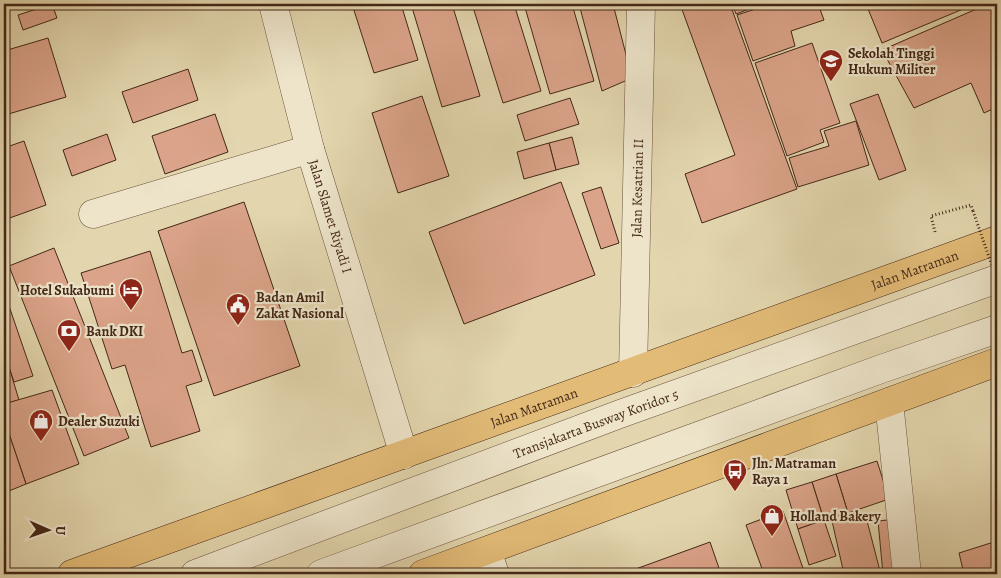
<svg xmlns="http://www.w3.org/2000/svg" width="1001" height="578" viewBox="0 0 1001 578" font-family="Alegreya,serif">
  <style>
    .building { fill: #dba389; stroke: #432717 }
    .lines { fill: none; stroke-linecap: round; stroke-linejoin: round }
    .minor-casing { stroke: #6b533d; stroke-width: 29 }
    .major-casing { stroke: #432717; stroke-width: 29 }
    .path { stroke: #432717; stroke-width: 3; stroke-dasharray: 1 2.5; stroke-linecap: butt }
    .minor { stroke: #ede4ca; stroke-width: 28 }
    .major { stroke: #e2bb77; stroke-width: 28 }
    .path-bridge { stroke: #432717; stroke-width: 3; stroke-dasharray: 1 2.5; stroke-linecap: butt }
    .labels { text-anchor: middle; stroke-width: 4.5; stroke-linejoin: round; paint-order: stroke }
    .poi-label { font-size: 14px; font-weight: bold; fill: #432717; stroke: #ede4ca; text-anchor: start }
    .street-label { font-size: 14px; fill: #432717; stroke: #ede4ca }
  </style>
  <rect width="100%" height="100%" fill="#e3d6ae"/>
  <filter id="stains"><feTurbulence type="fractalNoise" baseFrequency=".004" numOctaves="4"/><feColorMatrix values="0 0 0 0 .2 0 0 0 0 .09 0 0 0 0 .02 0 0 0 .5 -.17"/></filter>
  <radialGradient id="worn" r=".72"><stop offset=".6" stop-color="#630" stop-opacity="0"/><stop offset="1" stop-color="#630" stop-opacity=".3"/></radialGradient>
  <g class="building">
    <path d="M 52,4 L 57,18 L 23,30 L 18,15 Z"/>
    <path d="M 352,4 L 401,4 L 418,60 L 374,73 Z"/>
    <path d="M 411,4 L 452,4 L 480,96 L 442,107 Z"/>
    <path d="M 472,4 L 514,4 L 541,91 L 503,103 Z"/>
    <path d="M 524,4 L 572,4 L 594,81 L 550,94 Z"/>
    <path d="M 579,4 L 613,4 L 632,78 L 602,91 Z"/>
    <path d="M 680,4 L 730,4 L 797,189 L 702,223 L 685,174 L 735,155 Z"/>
    <path d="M 732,4 L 763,4 L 736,14 Z"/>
    <path d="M 771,4 L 818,4 L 824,20 L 791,31 L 795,46 L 753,61 L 737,15 Z"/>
    <path d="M 866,4 L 975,4 L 882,43 Z"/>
    <path d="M 988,4 L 997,4 L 997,77 L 994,79 L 997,87 L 997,107 L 984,113 L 971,83 L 914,108 L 882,50 Z"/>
    <path d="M 48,38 L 66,97 L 5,115 L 4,51 Z"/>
    <path d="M 812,43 L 840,123 L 820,130 L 824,142 L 787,156 L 755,63 Z"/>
    <path d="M 188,69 L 198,100 L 133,123 L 122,92 Z"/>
    <path d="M 878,94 L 906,170 L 879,180 L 850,104 Z"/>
    <path d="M 422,96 L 449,176 L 398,193 L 372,113 Z"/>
    <path d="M 570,98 L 579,124 L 525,141 L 517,115 Z"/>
    <path d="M 215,114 L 228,152 L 165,174 L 152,136 Z"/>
    <path d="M 856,121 L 869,165 L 798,187 L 789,158 L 829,146 L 824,131 Z"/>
    <path d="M 107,134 L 116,160 L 72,176 L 63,150 Z"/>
    <path d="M 572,137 L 579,164 L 556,170 L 549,143 Z"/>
    <path d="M 24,141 L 46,205 L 4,220 L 4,148 Z"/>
    <path d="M 549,143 L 556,170 L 524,179 L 517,152 Z"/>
    <path d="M 561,182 L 595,275 L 464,324 L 429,232 Z"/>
    <path d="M 601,187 L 619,243 L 601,249 L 582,193 Z"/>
    <path d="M 244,202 L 300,366 L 214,396 L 158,231 Z"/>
    <path d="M 54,248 L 129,438 L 84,456 L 9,266 Z"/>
    <path d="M 150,251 L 182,353 L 192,350 L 202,381 L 186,386 L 200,431 L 151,447 L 125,365 L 112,369 L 81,273 Z"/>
    <path d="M 4,293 L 9,306 L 4,308 Z"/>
    <path d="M 9,306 L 33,376 L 14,382 L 9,367 L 4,369 L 4,308 Z"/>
    <path d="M 9,367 L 19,400 L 4,404 L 4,369 Z"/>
    <path d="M 52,390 L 79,464 L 26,484 L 4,419 L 4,404 Z"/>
    <path d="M 4,419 L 26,484 L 4,493 Z"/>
    <path d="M 877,461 L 889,499 L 848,513 L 836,474 Z"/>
    <path d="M 836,474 L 848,513 L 824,520 L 812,482 Z"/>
    <path d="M 812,482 L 824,520 L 798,529 L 786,490 Z"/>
    <path d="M 783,511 L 805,574 L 764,574 L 746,525 Z"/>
    <path d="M 865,513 L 880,571 L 868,574 L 844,574 L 832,521 Z"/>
    <path d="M 896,519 L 901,574 L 883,574 L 878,521 Z"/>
    <path d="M 824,520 L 836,556 L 809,565 L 798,529 Z"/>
    <path d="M 997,541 L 997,574 L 964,574 L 959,553 Z"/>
    <path d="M 710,542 L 721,574 L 634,574 L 633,570 Z"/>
  </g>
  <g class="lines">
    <g class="minor-casing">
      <g id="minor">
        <path id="s1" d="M 273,4 L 310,149 L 404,455"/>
        <path d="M 93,214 L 310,149"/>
        <path id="s2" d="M 633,373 L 641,4"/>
        <path d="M 889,402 L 907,574"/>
        <path d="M 487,551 L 495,574"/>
        <path id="s3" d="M 195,574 L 620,414 L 997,279"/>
        <path d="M 321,574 L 881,369 L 997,329"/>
      </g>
    </g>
    <g class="major-casing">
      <g id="major">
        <path id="s4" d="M 72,574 L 997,240"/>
        <path d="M 423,574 L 997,362"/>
      </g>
    </g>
    <path class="path" d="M 935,232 L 931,216 L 971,205 L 973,211"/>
    <use href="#minor" class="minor"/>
    <use href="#major" class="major"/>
    <path class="path-bridge" d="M 973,211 L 997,280"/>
  </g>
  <defs>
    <g id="university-pin" transform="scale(1.25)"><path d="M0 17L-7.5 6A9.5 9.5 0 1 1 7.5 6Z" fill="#8f2418" stroke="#ede4ca"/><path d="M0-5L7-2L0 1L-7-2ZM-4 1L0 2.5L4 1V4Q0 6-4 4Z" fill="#fff"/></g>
    <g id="hotel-pin" transform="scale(1.25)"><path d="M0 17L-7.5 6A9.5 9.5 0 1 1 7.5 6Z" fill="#8f2418" stroke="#ede4ca"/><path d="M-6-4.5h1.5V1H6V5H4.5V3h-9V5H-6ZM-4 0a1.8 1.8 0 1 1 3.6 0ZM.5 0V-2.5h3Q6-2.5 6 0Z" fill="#fff"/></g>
    <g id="civic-pin" transform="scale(1.25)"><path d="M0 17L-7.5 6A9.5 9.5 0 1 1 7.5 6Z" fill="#8f2418" stroke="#ede4ca"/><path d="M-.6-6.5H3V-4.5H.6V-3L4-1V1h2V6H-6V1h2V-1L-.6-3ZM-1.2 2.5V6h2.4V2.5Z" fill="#fff"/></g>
    <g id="bank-pin" transform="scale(1.25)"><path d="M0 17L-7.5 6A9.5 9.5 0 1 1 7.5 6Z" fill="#8f2418" stroke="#ede4ca"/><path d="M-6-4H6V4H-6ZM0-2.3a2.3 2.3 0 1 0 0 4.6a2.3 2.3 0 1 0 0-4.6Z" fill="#fff"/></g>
    <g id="shop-pin" transform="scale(1.25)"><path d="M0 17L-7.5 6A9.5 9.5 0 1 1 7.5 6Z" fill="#8f2418" stroke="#ede4ca"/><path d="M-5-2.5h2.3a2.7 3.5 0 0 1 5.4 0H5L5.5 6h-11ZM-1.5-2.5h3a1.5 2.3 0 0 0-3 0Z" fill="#fff"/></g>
    <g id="bus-pin" transform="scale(1.25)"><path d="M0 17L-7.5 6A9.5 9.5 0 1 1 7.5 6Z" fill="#8f2418" stroke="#ede4ca"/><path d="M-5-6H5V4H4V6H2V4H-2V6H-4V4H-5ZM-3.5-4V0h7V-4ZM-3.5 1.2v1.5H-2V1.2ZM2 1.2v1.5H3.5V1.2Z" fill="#fff"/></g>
  </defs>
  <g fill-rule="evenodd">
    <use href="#university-pin" x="831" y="61"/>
    <use href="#hotel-pin" x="131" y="290"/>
    <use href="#civic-pin" x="238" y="305"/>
    <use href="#bank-pin" x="69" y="331"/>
    <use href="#shop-pin" x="41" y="421"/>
    <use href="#bus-pin" x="735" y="471"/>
    <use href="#shop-pin" x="772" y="516"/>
  </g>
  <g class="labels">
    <g class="poi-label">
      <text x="848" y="58">Sekolah Tinggi<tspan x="848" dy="16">Hukum Militer</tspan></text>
      <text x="114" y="295" text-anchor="end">Hotel Sukabumi</text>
      <text x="256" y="302">Badan Amil<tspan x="256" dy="16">Zakat Nasional</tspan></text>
      <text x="86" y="336">Bank DKI</text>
      <text x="58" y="426">Dealer Suzuki</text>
      <text x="752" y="468">Jln. Matraman<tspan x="752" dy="16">Raya 1</tspan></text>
      <text x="790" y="521">Holland Bakery</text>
    </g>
    <g class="street-label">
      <text dy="5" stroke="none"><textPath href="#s2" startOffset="185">Jalan Kesatrian II</textPath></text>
      <text dy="5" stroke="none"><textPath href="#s1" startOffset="220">Jalan Slamet Riyadi I</textPath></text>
      <text dy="5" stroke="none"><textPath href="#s4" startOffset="896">Jalan Matraman</textPath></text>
      <text dy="5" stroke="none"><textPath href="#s4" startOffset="491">Jalan Matraman</textPath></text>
      <text dy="5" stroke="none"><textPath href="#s3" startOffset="428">Transjakarta Busway Koridor 5</textPath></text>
    </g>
  </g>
  <rect width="1001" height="578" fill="none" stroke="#e3d6ae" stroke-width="20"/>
  <rect x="5" y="5" width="991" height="568" fill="none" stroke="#432717" stroke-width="2.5"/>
  <rect x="10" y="10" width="981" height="558" fill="none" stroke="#432717"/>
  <g transform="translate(48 530) rotate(92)" stroke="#ede4ca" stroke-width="4" paint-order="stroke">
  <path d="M0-4L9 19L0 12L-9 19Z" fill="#432717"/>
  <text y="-8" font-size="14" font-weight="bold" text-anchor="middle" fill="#432717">U</text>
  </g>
  <rect width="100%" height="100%" filter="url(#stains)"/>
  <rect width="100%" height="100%" fill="url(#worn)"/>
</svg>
